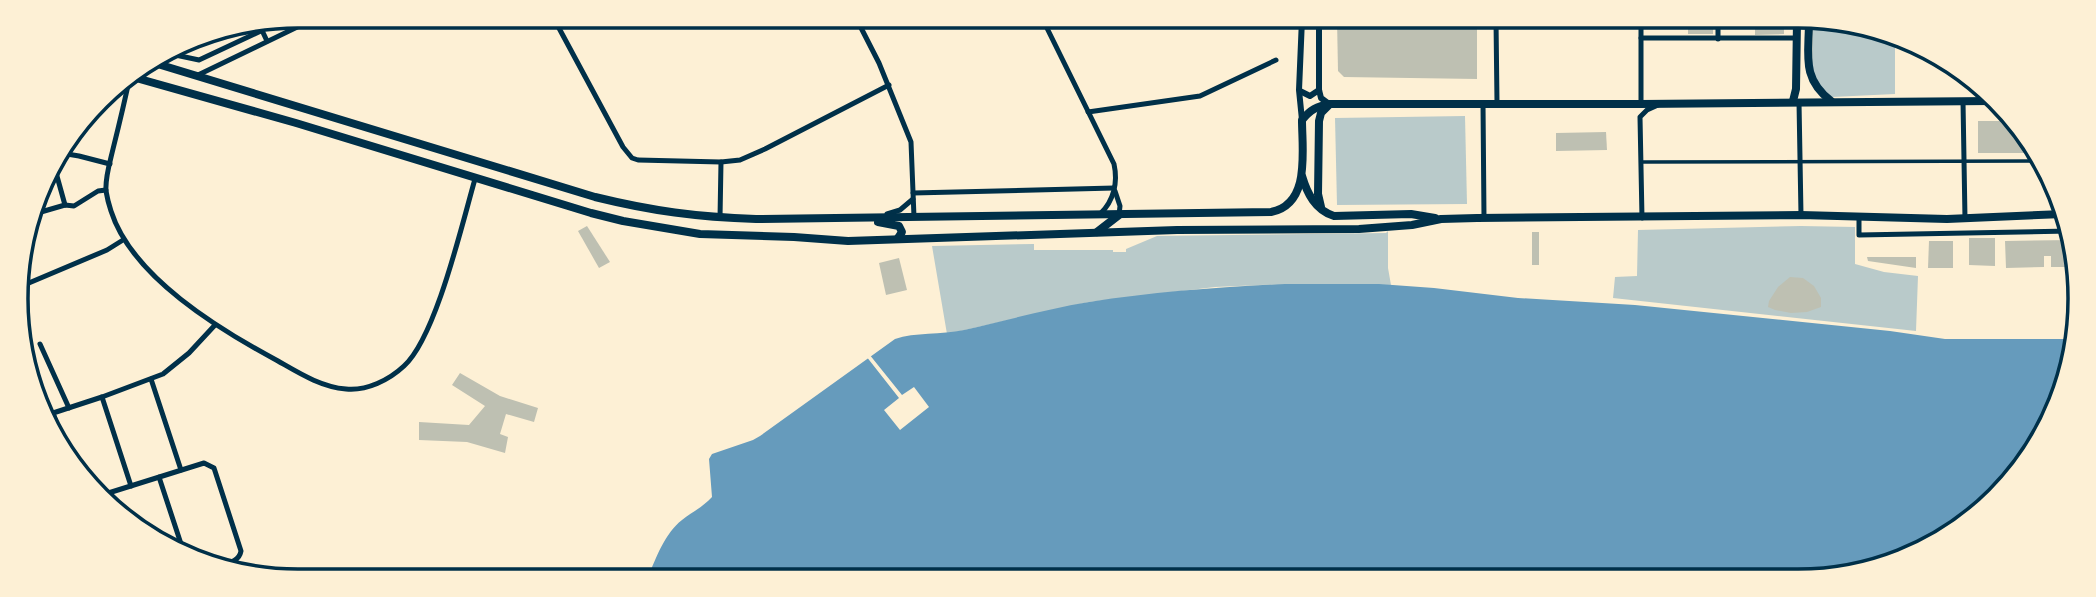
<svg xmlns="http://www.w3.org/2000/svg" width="2096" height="597" viewBox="0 0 2096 597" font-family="'Titillium Web',sans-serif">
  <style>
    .green { fill: #b9caca }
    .water { fill: #669bbc }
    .pier { fill: #fdf0d5 }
    .building { fill: #bec0b2 }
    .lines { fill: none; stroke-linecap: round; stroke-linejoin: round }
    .pedestrian { stroke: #003049; stroke-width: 3.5 }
    .minor { stroke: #003049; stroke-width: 5 }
    .tertiary { stroke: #003049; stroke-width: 6 }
    .primary { stroke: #003049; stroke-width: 8 }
    .trunk { stroke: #003049; stroke-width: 8 }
    .rim { fill: none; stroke: #003049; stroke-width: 3.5 }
  </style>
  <rect width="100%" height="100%" fill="#fdf0d5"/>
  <g class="green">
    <path d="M 1819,21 L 1848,21 L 1895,42 L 1895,94 L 1832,97 L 1821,88 L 1812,70 L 1813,30 Z"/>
    <path d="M 1465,116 L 1467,204 L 1337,205 L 1335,118 Z"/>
    <path d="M 1801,226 L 1855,227 L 1855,264 L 1884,272 L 1918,276 L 1916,331 L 1613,298 L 1615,277 L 1637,276 L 1638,230 Z"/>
    <path d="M 1388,231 L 1388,268 L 1391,285 L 1285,284 L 1215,287 L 1089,302 L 947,334 L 932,246 L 1034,244 L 1034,250 L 1113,250 L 1113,252 L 1126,252 L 1126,249 L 1157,236 L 1386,233 Z"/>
  </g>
  <path class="water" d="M 1285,284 L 1379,284 L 1434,288 L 1518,298 L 1635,305 L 1890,331 L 1945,339 L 2075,339 L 2075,353 L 2043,440 L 1984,511 L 1922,552 L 1834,579 L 1366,578 C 1311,571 1254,571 1200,578 L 648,577 C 656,558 665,533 682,520 C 692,512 703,507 712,497 L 709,459 L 712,454 L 753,440 L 760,436 L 895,339 C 915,332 941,335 964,330 C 1005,321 1046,309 1089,302 C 1154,292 1219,287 1285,284 Z"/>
  <path class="pier" d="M 869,354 L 902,395 L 914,387 L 929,407 L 900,430 L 884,410 L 899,398 L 866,356 Z"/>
  <g class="building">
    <path d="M 1337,19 L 1477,20 L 1477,79 L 1344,77 L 1338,71 Z"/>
    <rect x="1688" y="21" width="25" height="13"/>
    <path d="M 1755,21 L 1784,21 L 1784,34 L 1755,35 Z"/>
    <path d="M 1978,121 L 2012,121 L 2032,141 L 2037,153 L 1978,153 Z"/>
    <path d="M 1606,132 L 1607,150 L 1556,151 L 1556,133 Z"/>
    <path d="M 587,226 L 610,262 L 599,268 L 578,231 Z"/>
    <rect x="1532" y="232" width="7" height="33"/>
    <path d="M 1969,238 L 1995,238 L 1995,266 L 1969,265 Z"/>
    <path d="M 2073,240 L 2075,267 L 2051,267 L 2051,256 L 2044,256 L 2044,267 L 2006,268 L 2005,241 Z"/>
    <path d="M 1929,241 L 1953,241 L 1953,268 L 1928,268 Z"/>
    <path d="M 1867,257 L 1916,257 L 1916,268 L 1868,261 Z"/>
    <path d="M 899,258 L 907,290 L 886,295 L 879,263 Z"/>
    <path d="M 1790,277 L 1803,278 L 1814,286 L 1821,298 L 1821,307 L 1807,312 L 1791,313 L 1775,310 L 1768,307 L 1769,301 L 1778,287 Z"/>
    <path d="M 460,373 L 500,396 L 538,408 L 534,422 L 506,414 L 500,434 L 508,437 L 505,453 L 467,442 L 419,440 L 419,422 L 469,425 L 485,406 L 452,385 Z"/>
  </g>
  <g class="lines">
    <path class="pedestrian" d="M 1641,162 L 2041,161"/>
    <g class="minor">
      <path d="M 553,17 L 623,147 L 632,158 L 638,160 L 721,162 L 740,160 L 765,149 L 889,85"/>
      <path d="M 856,18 L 879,63 L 911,142 L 914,217"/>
      <path d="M 1042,18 L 1114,164 C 1118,182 1114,201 1100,214"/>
      <path d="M 1496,20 L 1497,103"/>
      <path d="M 1718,21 L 1718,39"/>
      <path d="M 259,24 L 267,41"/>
      <path d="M 1641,38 L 1797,38"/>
      <path d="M 166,53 L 199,60 L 263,30"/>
      <path d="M 198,75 L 320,16"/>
      <path d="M 130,76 C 125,100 119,125 113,149 C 110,162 105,177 106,191 C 107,197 109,205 111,211 C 132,277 220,330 278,361 C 299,373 321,387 346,389 C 367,391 389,380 404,366 C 436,337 462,224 475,179"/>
      <path d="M 1963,101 L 1965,219"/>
      <path d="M 1799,102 L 1801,215"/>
      <path d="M 1483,103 L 1484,218"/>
      <path d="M 1641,104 L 1641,20"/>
      <path d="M 1088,112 L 1200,96 L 1276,60"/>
      <path d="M 61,153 L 79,156 L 110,164"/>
      <path d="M 51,165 L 55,169 L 65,205"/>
      <path d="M 1115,191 L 1120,206 L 1119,215"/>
      <path d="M 913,193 L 1114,188"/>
      <path d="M 34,214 L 65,205 L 74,206 L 98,191 L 106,190"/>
      <path d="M 887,214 L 900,210 L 913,199"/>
      <path d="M 1859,217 L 1859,235 L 2070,231"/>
      <path d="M 720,218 L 721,162"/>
      <path d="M 1642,218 L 1640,117 L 1647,110 L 1658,105"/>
      <path d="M 17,288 L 107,250 L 123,240"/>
      <path d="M 40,344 L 69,408"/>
      <path d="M 151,379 L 181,470"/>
      <path d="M 102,397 L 131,486"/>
      <path d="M 53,413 L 68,458"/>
      <path d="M 47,415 L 102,397 L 163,374 L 189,353 L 215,325"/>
      <path d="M 159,477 L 184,553"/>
      <path d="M 110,493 L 114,505"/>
      <path d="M 102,495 L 204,463 L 214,468 L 241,551 C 239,562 228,563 218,566"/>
    </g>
    <g class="tertiary">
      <path d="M 1319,19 L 1319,90 L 1321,98 L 1329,104"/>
      <path d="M 1300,91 L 1310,96 L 1319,90"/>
      <path d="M 1302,120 L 1299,90 L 1302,19"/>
    </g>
    <g class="primary">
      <path d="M 1809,21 C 1809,55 1801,78 1831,101"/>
      <path d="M 1793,101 L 1796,89 L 1797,21"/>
    </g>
    <g class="trunk">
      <path d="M 151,62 L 595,197 C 652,211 697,217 756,219 L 1271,212 C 1311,204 1302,151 1302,120 C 1310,110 1317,106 1330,104 L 1641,104 L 1992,101"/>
      <path d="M 129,76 L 296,123 L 591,213 L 623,221 L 700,234 L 794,237 L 848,241 L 1177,230 L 1359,229 L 1412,225 L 1441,219 L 1477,218 L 1801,215 L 1947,219 L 2063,214"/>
      <path d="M 1302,176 C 1307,193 1315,210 1334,216 L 1411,214 L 1435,218"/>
      <path d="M 1321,207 L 1318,194 L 1319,121 L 1321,113 L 1329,105"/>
      <path d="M 878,222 L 899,226 L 902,232 L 898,238"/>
      <path d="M 1097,232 L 1119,215"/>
    </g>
  </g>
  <path d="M0 0H2096V597H0ZM298 28H1798A270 270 0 0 1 2068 298V299A270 270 0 0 1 1798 569H298A270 270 0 0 1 28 299V298A270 270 0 0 1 298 28Z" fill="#fdf0d5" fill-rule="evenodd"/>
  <path class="rim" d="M298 28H1798A270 270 0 0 1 2068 298V299A270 270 0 0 1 1798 569H298A270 270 0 0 1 28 299V298A270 270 0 0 1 298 28Z"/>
</svg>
